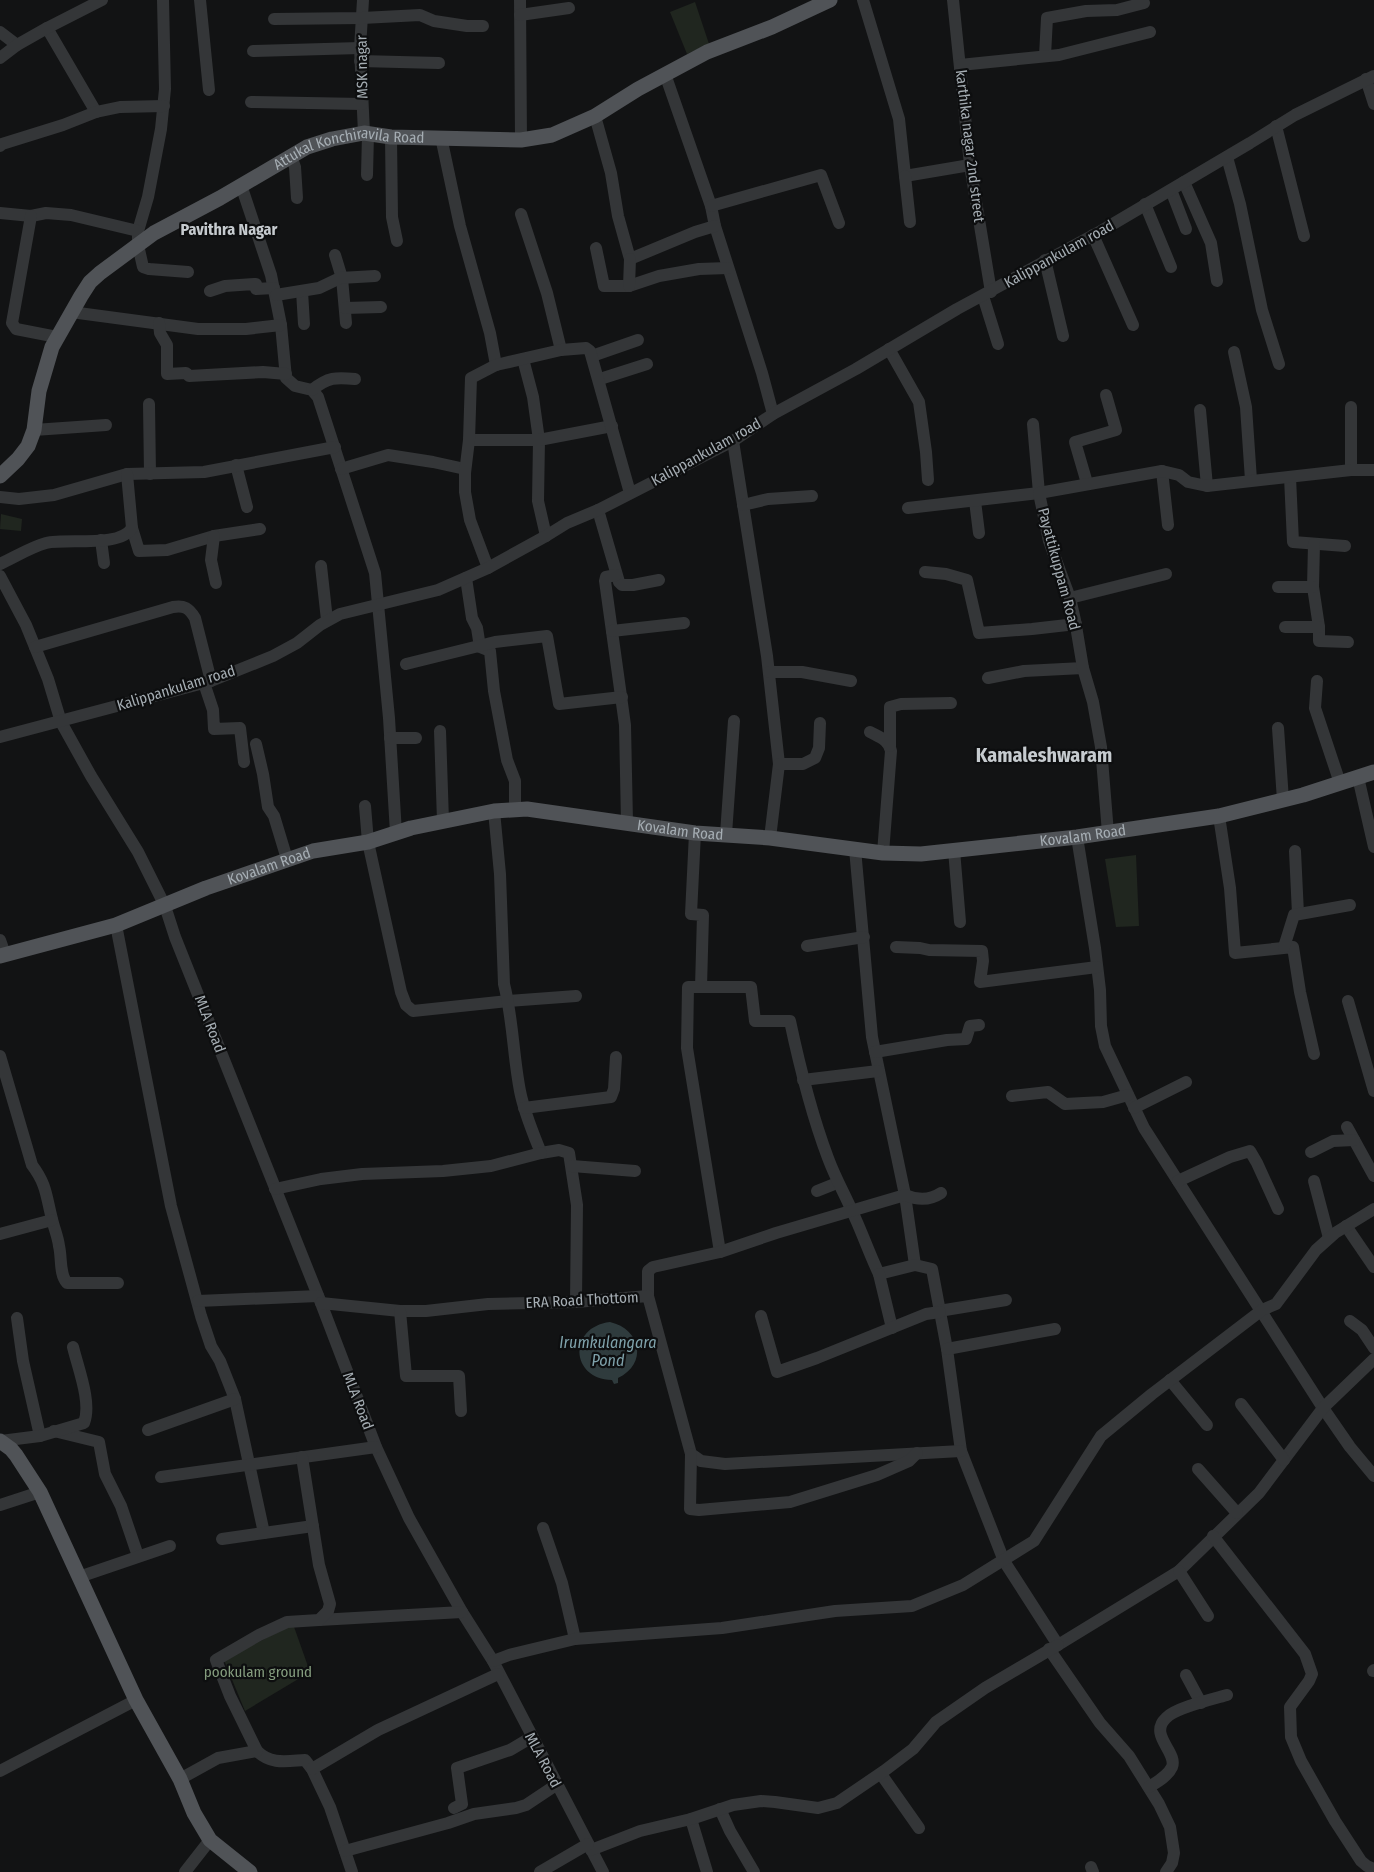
<svg xmlns="http://www.w3.org/2000/svg" width="1374" height="1872" viewBox="0 0 1374 1872" font-family="'Fira Sans Condensed',sans-serif">
  <style>
    .green { fill: #20261f }
    .water { fill: #2f3b3d }
    .lines { fill: none; stroke-linecap: round; stroke-linejoin: round }
    .minor { stroke: #343638; stroke-width: 12 }
    .major { stroke: #505357; stroke-width: 15 }
    .labels { text-anchor: middle; stroke-width: 4.5; stroke-linejoin: round; paint-order: stroke }
    .street-label { font-size: 15px; fill: #a5adb3; stroke: #0d0e0f }
    .park-label { font-size: 15px; fill: #849c7e; stroke: #0d0e0f }
    .neighbourhood-label { font-size: 16px; font-weight: bold; fill: #c6cbcf; stroke: #0d0e0f }
    .water-label { font-size: 16px; font-style: italic; fill: #7fa2ab; stroke: #0d0e0f }
    .district-label { font-size: 20px; font-weight: bold; fill: #c6cbcf; stroke: #0d0e0f }
  </style>
  <rect width="100%" height="100%" fill="#121314"/>
  <g class="green">
    <path d="M 695,2 L 709,44 L 687,54 L 670,12 Z"/>
    <path d="M 1,514 L 22,519 L 21,531 L 0,529 Z"/>
    <path d="M 1136,855 L 1139,926 L 1116,927 L 1105,859 Z"/>
    <path d="M 293,1624 L 310,1672 L 245,1711 L 224,1660 Z"/>
  </g>
  <path class="water" d="M 610,1322 C 641,1329 648,1364 618,1378 L 618,1383 L 614,1384 L 612,1380 C 570,1379 568,1327 610,1322 Z"/>
  <g class="lines">
    <g class="minor">
      <path d="M 163,0 L 165,89 L 161,129 L 148,197 L 138,231 L 138,245 L 143,267 L 149,269 L 188,272"/>
      <path d="M 200,0 L 209,90"/>
      <path d="M 363,0 L 360,48 L 364,133"/>
      <path d="M 520,0 L 521,140"/>
      <path d="M 863,0 L 899,119 L 905,176 L 970,165"/>
      <path d="M 953,0 L 970,165 L 991,292"/>
      <path d="M 520,15 L 569,8"/>
      <path d="M 274,19 L 362,18 L 420,15 L 434,21 L 467,26 L 483,26"/>
      <path d="M 47,28 L 96,112"/>
      <path d="M 0,32 L 17,45"/>
      <path d="M 253,51 L 360,48"/>
      <path d="M 1045,56 L 1047,18 L 1086,11 L 1117,10 L 1144,3"/>
      <path d="M 0,58 L 17,45 L 47,28 L 102,0"/>
      <path d="M 360,61 L 439,63"/>
      <path d="M 960,65 L 1059,55 L 1150,32"/>
      <path d="M 665,74 L 711,206 L 715,226 L 762,373 L 773,414"/>
      <path d="M 1366,79 L 1374,104"/>
      <path d="M 251,102 L 362,104"/>
      <path d="M 595,116 L 611,173 L 618,216 L 630,259 L 695,232 L 715,226"/>
      <path d="M 1276,126 L 1304,236"/>
      <path d="M 391,137 L 392,217 L 397,241"/>
      <path d="M 441,137 L 460,226 L 490,333 L 496,365"/>
      <path d="M 0,146 L 2,144 L 63,125 L 96,112 L 120,107 L 164,106"/>
      <path d="M 291,156 L 295,167 L 297,198"/>
      <path d="M 1227,157 L 1240,204 L 1262,310 L 1279,364"/>
      <path d="M 367,175 L 368,134"/>
      <path d="M 905,176 L 910,222"/>
      <path d="M 1184,182 L 1211,243 L 1217,281"/>
      <path d="M 241,185 L 271,275 L 281,325 L 286,378 L 295,386 L 312,390 L 318,397 L 375,573 L 389,718 L 396,833"/>
      <path d="M 1171,190 L 1186,229"/>
      <path d="M 1145,204 L 1171,267"/>
      <path d="M 711,206 L 821,175 L 839,223"/>
      <path d="M 0,213 L 31,216 L 46,213 L 71,215 L 138,231"/>
      <path d="M 521,214 L 547,293 L 561,350"/>
      <path d="M 31,216 L 12,323 L 16,329 L 57,337"/>
      <path d="M 1093,235 L 1133,325"/>
      <path d="M 596,248 L 604,286 L 629,286 L 659,276 L 699,269 L 728,268"/>
      <path d="M 335,255 L 342,278 L 346,323"/>
      <path d="M 1045,260 L 1063,336"/>
      <path d="M 629,286 L 630,259"/>
      <path d="M 210,291 L 225,286 L 254,284 L 256,284 L 256,289 L 274,288"/>
      <path d="M 302,291 L 304,324"/>
      <path d="M 276,295 L 319,288 L 340,278 L 375,276"/>
      <path d="M 983,296 L 998,344"/>
      <path d="M 345,308 L 381,307"/>
      <path d="M 71,312 L 198,329 L 246,329 L 281,325"/>
      <path d="M 159,323 L 160,333 L 167,345 L 167,374 L 186,373 L 189,376 L 263,372 L 286,374"/>
      <path d="M 889,349 L 919,402 L 926,452 L 928,480"/>
      <path d="M 1234,352 L 1246,407 L 1251,480"/>
      <path d="M 592,356 L 638,340"/>
      <path d="M 523,359 L 533,397 L 539,440 L 538,501 L 546,536"/>
      <path d="M 600,379 L 647,364"/>
      <path d="M 312,390 C 328,377 336,377 355,379"/>
      <path d="M 149,404 L 150,474"/>
      <path d="M 1200,410 L 1207,486"/>
      <path d="M 34,430 L 106,425"/>
      <path d="M 469,440 L 539,440 L 612,426"/>
      <path d="M 733,441 L 767,656 L 779,764 L 770,838"/>
      <path d="M 236,465 L 247,507"/>
      <path d="M 341,469 L 388,455 L 433,462 L 465,469"/>
      <path d="M 1351,470 L 1351,407"/>
      <path d="M 1162,471 L 1168,525"/>
      <path d="M 1290,477 L 1293,542 L 1345,546"/>
      <path d="M 1087,483 L 1075,442 L 1116,430 L 1106,395"/>
      <path d="M 0,497 L 19,499 L 54,495 L 127,474 L 204,472 L 335,447"/>
      <path d="M 975,501 L 979,533"/>
      <path d="M 743,505 L 768,499 L 812,496"/>
      <path d="M 908,508 L 1039,493 L 1033,424"/>
      <path d="M 598,510 L 619,582 L 622,585 L 633,585 L 659,580"/>
      <path d="M 132,528 L 139,551 L 167,550 L 214,536 L 260,529"/>
      <path d="M 214,536 L 211,560 L 216,583"/>
      <path d="M 101,540 L 104,563"/>
      <path d="M 1314,544 L 1313,587 L 1319,627 L 1319,641 L 1348,642"/>
      <path d="M 0,564 C 15,557 31,547 46,543 C 67,538 120,548 132,528 L 127,474"/>
      <path d="M 321,566 L 327,620"/>
      <path d="M 488,568 L 470,520 L 465,492 L 465,473 L 469,440 L 471,378 L 496,365 L 561,350 L 586,348 L 590,351 L 630,493"/>
      <path d="M 925,572 L 946,574 L 967,580 L 979,633 L 1032,629 L 1076,624"/>
      <path d="M 616,575 L 606,577 L 605,581 L 625,725 L 627,822"/>
      <path d="M 0,576 L 26,625 L 48,679 L 61,722 L 91,776 L 138,852 L 165,906 L 175,937 L 321,1303 L 376,1447 L 409,1518 L 462,1612 L 493,1661 L 603,1872"/>
      <path d="M 466,578 L 472,618 L 477,628 L 480,647 L 490,651 L 494,691 L 507,760 L 515,781 L 515,809"/>
      <path d="M 1278,587 L 1313,587"/>
      <path d="M 1070,598 L 1166,574"/>
      <path d="M 1285,627 L 1319,627"/>
      <path d="M 612,631 L 684,623"/>
      <path d="M 35,647 L 173,607 C 184,605 189,608 195,618 L 211,681"/>
      <path d="M 406,664 L 495,642 L 547,636 L 559,704 L 622,697"/>
      <path d="M 769,672 L 802,672 L 851,681"/>
      <path d="M 988,678 L 1024,671 L 1083,668"/>
      <path d="M 1317,681 L 1315,708 L 1340,783"/>
      <path d="M 204,683 L 213,710 L 214,729 L 240,728 L 244,762"/>
      <path d="M 1278,728 L 1283,800"/>
      <path d="M 440,731 L 443,821"/>
      <path d="M 870,732 C 879,737 889,740 891,751 L 883,853"/>
      <path d="M 0,737 L 211,681 L 273,656 L 297,643 L 320,625 L 340,614 L 438,590 L 488,568 L 546,536 L 567,523 L 598,510 L 733,441 L 773,414 L 856,369 L 957,309 L 1101,231 L 1250,143 L 1295,115 L 1374,76"/>
      <path d="M 390,738 L 416,738"/>
      <path d="M 256,744 L 263,774 L 268,807 L 274,816 L 287,859"/>
      <path d="M 890,746 L 890,707 L 901,704 L 951,703"/>
      <path d="M 779,764 L 803,764 L 815,758 L 819,748 L 820,723"/>
      <path d="M 1358,777 L 1374,847"/>
      <path d="M 365,806 L 368,842 L 401,992 L 406,1005 L 413,1011 L 508,1001 L 576,996"/>
      <path d="M 494,811 L 500,874 L 504,984 C 513,1019 513,1055 520,1091 C 524,1112 533,1133 541,1153 L 559,1150 L 569,1153 L 577,1205 L 576,1302"/>
      <path d="M 1219,816 L 1230,888 L 1235,953 L 1293,947 L 1300,992 L 1314,1054"/>
      <path d="M 695,833 L 691,914 L 703,915 L 701,987"/>
      <path d="M 1108,833 L 1101,747 L 1093,702 L 1083,668 L 1075,620 L 1070,598 L 1049,541 L 1039,493 L 1162,471 L 1179,475 L 1188,482 L 1207,486 L 1351,470 L 1374,470"/>
      <path d="M 726,834 L 734,721"/>
      <path d="M 1077,837 L 1095,948 L 1100,990 L 1101,1026 L 1105,1046 L 1144,1128 L 1323,1408 L 1350,1447 L 1374,1476"/>
      <path d="M 855,849 L 872,1037 L 905,1195 L 915,1265"/>
      <path d="M 954,850 L 960,922"/>
      <path d="M 1295,851 L 1298,914"/>
      <path d="M 116,925 L 171,1206 L 201,1316 L 211,1346 L 220,1361 L 235,1399 L 264,1533"/>
      <path d="M 0,940 L 5,954"/>
      <path d="M 807,946 L 864,937"/>
      <path d="M 896,947 L 920,948 L 929,950 L 982,951 L 983,961 L 980,982 L 1097,967"/>
      <path d="M 1284,947 L 1294,915 L 1350,905"/>
      <path d="M 1348,1001 L 1374,1091"/>
      <path d="M 875,1052 L 947,1040 L 966,1039 L 970,1026 L 979,1025"/>
      <path d="M 0,1056 L 32,1165 C 47,1185 46,1196 52,1219 C 54,1228 58,1237 59,1246 C 62,1258 59,1274 67,1283 L 118,1283"/>
      <path d="M 803,1080 L 878,1071"/>
      <path d="M 1012,1096 L 1048,1092 L 1065,1104 L 1103,1102 L 1128,1095"/>
      <path d="M 524,1108 L 611,1097 L 614,1089 L 616,1057"/>
      <path d="M 1134,1108 L 1186,1082"/>
      <path d="M 1347,1127 L 1374,1176"/>
      <path d="M 1311,1152 L 1333,1141 L 1354,1140"/>
      <path d="M 572,1166 L 635,1171"/>
      <path d="M 1178,1181 L 1230,1157 L 1250,1151 L 1257,1163 L 1278,1209"/>
      <path d="M 1314,1181 L 1329,1238"/>
      <path d="M 275,1189 L 321,1179 L 362,1174 L 443,1171 L 491,1166 L 541,1153"/>
      <path d="M 817,1191 L 837,1183"/>
      <path d="M 1346,1226 L 1374,1267"/>
      <path d="M 0,1234 L 52,1220"/>
      <path d="M 720,1252 L 687,1048 L 688,987 L 751,987 L 755,1021 L 790,1021 C 800,1068 811,1113 828,1158 C 835,1177 844,1193 852,1211 C 862,1232 869,1253 879,1274 L 915,1265 L 932,1269 L 947,1349 L 961,1451 L 1004,1561 L 1058,1645 L 1179,1571 L 1259,1493 L 1323,1408 L 1374,1359"/>
      <path d="M 879,1274 L 892,1328"/>
      <path d="M 648,1296 L 648,1271 L 653,1267 L 720,1252 L 776,1233 L 905,1195 C 917,1200 929,1201 941,1193"/>
      <path d="M 198,1301 L 318,1296"/>
      <path d="M 321,1303 L 400,1311 L 426,1311 L 488,1304 L 576,1302 L 648,1296 L 691,1454 L 701,1461 L 725,1464 L 961,1451"/>
      <path d="M 400,1311 L 406,1376 L 459,1376 L 461,1411"/>
      <path d="M 939,1311 L 1006,1300"/>
      <path d="M 761,1316 L 777,1372 L 817,1358 L 926,1314 L 940,1312"/>
      <path d="M 17,1318 L 23,1361 L 40,1436"/>
      <path d="M 1350,1321 L 1362,1330 L 1374,1348"/>
      <path d="M 947,1349 L 1055,1329"/>
      <path d="M 1170,1380 L 1207,1425"/>
      <path d="M 1241,1404 L 1284,1460"/>
      <path d="M 148,1430 L 235,1399"/>
      <path d="M 54,1431 L 99,1442 L 105,1474 L 121,1506 L 138,1556"/>
      <path d="M 0,1441 L 40,1436 L 84,1423 C 92,1403 78,1368 73,1347"/>
      <path d="M 691,1454 L 690,1509 L 699,1510 L 790,1502 L 877,1475 L 909,1461 L 917,1453"/>
      <path d="M 1198,1469 L 1237,1513"/>
      <path d="M 161,1477 L 376,1447"/>
      <path d="M 0,1505 L 40,1492"/>
      <path d="M 543,1528 L 562,1583 L 575,1639"/>
      <path d="M 1213,1536 L 1305,1654 L 1312,1674 L 1309,1681 L 1290,1707 L 1291,1737 L 1301,1761 L 1335,1821 L 1361,1861 L 1367,1866 L 1374,1869"/>
      <path d="M 222,1539 L 313,1526"/>
      <path d="M 1179,1571 L 1208,1616"/>
      <path d="M 79,1577 L 170,1546"/>
      <path d="M 319,1620 L 462,1612"/>
      <path d="M 1049,1649 L 1100,1723 L 1129,1756 L 1159,1804 L 1170,1827 L 1174,1853 L 1172,1863 L 1166,1872"/>
      <path d="M 493,1661 L 509,1655 L 575,1639 L 722,1628 L 835,1611 L 912,1606 L 963,1585 L 1034,1541 L 1101,1436 L 1152,1394 L 1262,1310 L 1276,1304 L 1316,1250 L 1335,1233 L 1374,1209"/>
      <path d="M 1373,1671 L 1374,1670"/>
      <path d="M 1186,1675 L 1201,1703"/>
      <path d="M 257,1751 C 271,1765 287,1761 305,1760 L 312,1769 L 330,1807 L 352,1872"/>
      <path d="M 312,1769 L 378,1730 L 498,1674"/>
      <path d="M 0,1771 L 136,1700"/>
      <path d="M 881,1774 L 919,1828"/>
      <path d="M 180,1779 L 218,1758 L 257,1751 L 230,1696 L 216,1660 L 259,1635 L 287,1622 L 319,1620 L 328,1611 L 330,1604 L 319,1565 L 302,1457"/>
      <path d="M 1149,1787 C 1157,1782 1168,1776 1172,1767 C 1178,1752 1148,1735 1166,1718 C 1175,1708 1213,1699 1227,1695"/>
      <path d="M 454,1808 L 462,1804 L 457,1768 L 510,1750 L 532,1737"/>
      <path d="M 720,1809 L 730,1831 L 754,1872"/>
      <path d="M 691,1819 L 707,1872"/>
      <path d="M 591,1850 L 640,1831 L 691,1819 L 733,1805 L 761,1801 L 775,1802 L 818,1808 L 837,1803 L 884,1771 L 913,1749 L 936,1722 L 985,1688 L 1058,1645"/>
      <path d="M 345,1851 L 448,1823 L 474,1814 L 516,1808 L 526,1805 L 556,1785"/>
      <path d="M 1091,1867 L 1093,1872"/>
      <path d="M 185,1872 L 210,1840"/>
      <path d="M 540,1872 L 588,1844"/>
    </g>
    <g class="major">
      <path id="s1" d="M 0,476 L 18,459 L 28,446 L 34,430 L 39,391 L 52,347 L 81,296 L 90,282 L 100,273 L 154,233 L 220,198 L 307,147 L 332,139 L 364,133 L 391,137 L 521,140 L 552,135 L 595,116 L 638,89 L 707,52 L 772,27 L 830,0"/>
      <path id="s2" d="M 0,956 L 116,925 L 206,888 L 313,851 L 368,842 L 411,828 L 494,811 L 527,809 L 695,833 L 770,838 L 883,853 L 921,854 L 1077,837 L 1219,816 L 1303,795 L 1374,772"/>
      <path d="M 0,1441 L 11,1449 L 16,1455 L 40,1492 L 136,1700 L 180,1779 L 194,1813 L 210,1840 L 250,1872"/>
    </g>
  </g>
  <g class="labels">
    <g class="street-label">
      <text transform="translate(362 67) rotate(-91)" y="5">MSK nagar</text>
      <text transform="translate(970 146) rotate(83)" y="5">karthika nagar 2nd street</text>
      <text dy="5" stroke="none"><textPath href="#s1" startOffset="516">Attukal Konchiravila Road</textPath></text>
      <text transform="translate(1059 254) rotate(-29)" y="5">Kalippankulam road</text>
      <text transform="translate(706 452) rotate(-29)" y="5">Kalippankulam road</text>
      <text transform="translate(1059 569) rotate(75)" y="5">Payattikuppam Road</text>
      <text transform="translate(176 688) rotate(-17)" y="5">Kalippankulam road</text>
      <text dy="5" stroke="none"><textPath href="#s2" startOffset="704">Kovalam Road</textPath></text>
      <text dy="5" stroke="none"><textPath href="#s2" startOffset="1109">Kovalam Road</textPath></text>
      <text dy="5" stroke="none"><textPath href="#s2" startOffset="284">Kovalam Road</textPath></text>
      <text transform="translate(210 1024) rotate(69)" y="5">MLA Road</text>
      <text transform="translate(582 1300) rotate(-3)" y="5">ERA Road Thottom</text>
      <text transform="translate(358 1401) rotate(69)" y="5">MLA Road</text>
      <text transform="translate(543 1760) rotate(62)" y="5">MLA Road</text>
    </g>
    <g class="park-label">
      <text x="258" y="1677">pookulam ground</text>
    </g>
    <g class="neighbourhood-label">
      <text x="229" y="235">Pavithra Nagar</text>
    </g>
    <g class="water-label">
      <text x="608" y="1348">Irumkulangara<tspan x="608" dy="18">Pond</tspan></text>
    </g>
    <g class="district-label">
      <text x="1044" y="762">Kamaleshwaram</text>
    </g>
  </g>
</svg>
